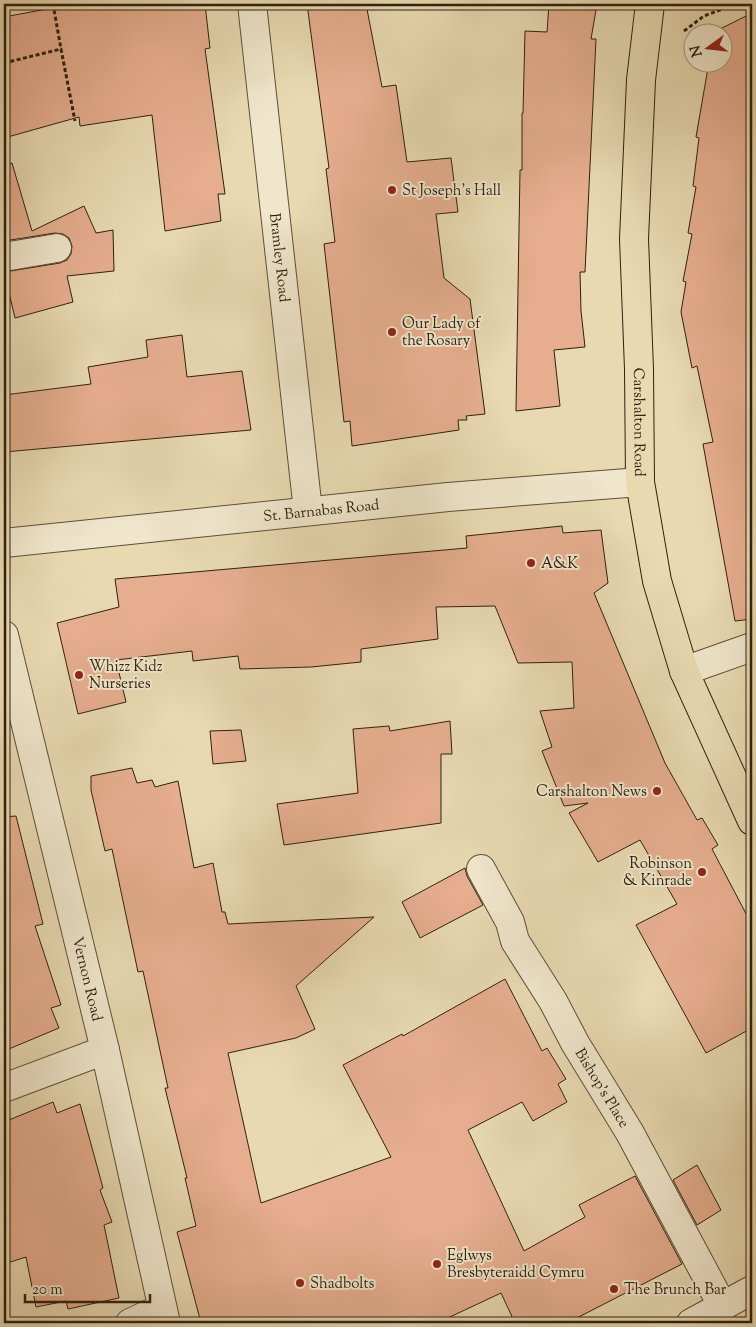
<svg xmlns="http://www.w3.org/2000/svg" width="756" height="1327" viewBox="0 0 756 1327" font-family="'Sorts Mill Goudy',serif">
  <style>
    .building { fill: #e6ae8f; stroke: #2f210f }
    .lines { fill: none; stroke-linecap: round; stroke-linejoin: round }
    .minor-casing { stroke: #5d4f38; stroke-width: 30 }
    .highway-casing { stroke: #2f210f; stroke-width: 30 }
    .path { stroke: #2f210f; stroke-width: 3; stroke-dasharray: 4 2.5; stroke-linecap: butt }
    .minor { stroke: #f0e6cc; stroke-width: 28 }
    .highway { stroke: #e8d9b1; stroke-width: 28 }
    .poi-dot { fill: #8f2418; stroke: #f0e6cc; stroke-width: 2 }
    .labels { text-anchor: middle; stroke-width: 4; stroke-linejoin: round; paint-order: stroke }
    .poi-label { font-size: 15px; fill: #2f210f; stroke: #f0e6cc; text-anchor: start }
    .street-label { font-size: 15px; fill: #2f210f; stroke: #f0e6cc }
  </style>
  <rect width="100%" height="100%" fill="#e8d9b1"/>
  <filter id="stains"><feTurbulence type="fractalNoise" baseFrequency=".004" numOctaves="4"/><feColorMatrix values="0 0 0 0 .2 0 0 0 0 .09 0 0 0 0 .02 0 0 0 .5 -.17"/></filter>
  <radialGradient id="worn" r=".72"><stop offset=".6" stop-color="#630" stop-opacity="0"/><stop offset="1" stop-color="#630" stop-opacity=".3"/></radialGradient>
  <g class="building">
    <path d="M 74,4 L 205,4 L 210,48 L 205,49 L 225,194 L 218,194 L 221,221 L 165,231 L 152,115 L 80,126 L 79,117 L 4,138 L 4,17 Z"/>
    <path d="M 307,4 L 366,4 L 382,87 L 396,85 L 407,162 L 451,158 L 458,212 L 436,214 L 444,278 L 470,299 L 485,414 L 466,416 L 467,420 L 458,420 L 459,430 L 352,446 L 350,421 L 344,422 L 324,244 L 335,242 L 326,169 L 329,168 Z"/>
    <path d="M 549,4 L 597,4 L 591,39 L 596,39 L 585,272 L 580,272 L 581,311 L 585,347 L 554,350 L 560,406 L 516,411 L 520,170 L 522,170 L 522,113 L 523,113 L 525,31 L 547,32 Z"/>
    <path d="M 752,13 L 752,619 L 735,621 L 703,444 L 713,442 L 697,366 L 692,368 L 681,312 L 686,282 L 683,281 L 692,234 L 688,233 L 696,187 L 693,186 L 699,138 L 696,137 L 709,62 L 724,62 L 724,32 L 714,32 Z"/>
    <path d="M 12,163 L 32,231 L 84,206 L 96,233 L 113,230 L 114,271 L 67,276 L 73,302 L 15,318 L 4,272 L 60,263 L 67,260 L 71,254 L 72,246 L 69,238 L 63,234 L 55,233 L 4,241 L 4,165 Z"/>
    <path d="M 182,335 L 187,377 L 242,371 L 251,430 L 4,452 L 4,395 L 91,384 L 88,367 L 148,357 L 146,340 Z"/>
    <path d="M 562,526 L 563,533 L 601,530 L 608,583 L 594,593 L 665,763 L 697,820 L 702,818 L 718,845 L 712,849 L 752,925 L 752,1028 L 706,1053 L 636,925 L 677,904 L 640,840 L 598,862 L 569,813 L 588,803 L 564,806 L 542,751 L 552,747 L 540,711 L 574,708 L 572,662 L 518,663 L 495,606 L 436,607 L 438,639 L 361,649 L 361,662 L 311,667 L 240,669 L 238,656 L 193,661 L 192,651 L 116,660 L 126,702 L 78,714 L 57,623 L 119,607 L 115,579 L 467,548 L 466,536 Z"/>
    <path d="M 450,721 L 452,754 L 441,754 L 441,823 L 284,845 L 277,804 L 358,793 L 353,729 L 389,726 L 390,731 Z"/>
    <path d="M 241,730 L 246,761 L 213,764 L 210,731 Z"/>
    <path d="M 132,768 L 137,783 L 152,780 L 155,787 L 178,781 L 194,868 L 213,863 L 222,912 L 225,912 L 228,924 L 374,917 L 296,986 L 315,1029 L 296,1038 L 228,1053 L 261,1203 L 391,1157 L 343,1065 L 402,1034 L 403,1036 L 505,979 L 542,1051 L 547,1048 L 566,1079 L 558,1084 L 567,1102 L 533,1121 L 522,1102 L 468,1130 L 524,1251 L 585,1217 L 579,1205 L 635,1176 L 682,1264 L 567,1323 L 515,1323 L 501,1293 L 437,1323 L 201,1323 L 177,1232 L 196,1226 L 185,1178 L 187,1178 L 165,1088 L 168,1088 L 143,971 L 138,972 L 112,849 L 105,851 L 91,790 L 91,776 Z"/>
    <path d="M 16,816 L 43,924 L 35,926 L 61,1005 L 51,1008 L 59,1028 L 4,1051 L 4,817 Z"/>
    <path d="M 465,868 L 467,876 L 483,905 L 420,938 L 402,902 Z"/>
    <path d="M 53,1102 L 57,1113 L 80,1104 L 103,1188 L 100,1190 L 112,1222 L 104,1225 L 119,1298 L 68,1309 L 66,1301 L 36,1307 L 26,1257 L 4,1264 L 4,1122 Z"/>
    <path d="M 697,1165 L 721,1210 L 697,1225 L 673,1180 Z"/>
  </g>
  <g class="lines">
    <g class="minor-casing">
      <g id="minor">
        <path id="s1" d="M 252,4 L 308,511"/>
        <path d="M 4,257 L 57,248"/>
        <path id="s2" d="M 4,543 L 448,497 L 640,482"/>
        <path id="s3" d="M 4,635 L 105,1050 L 166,1323"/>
        <path d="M 684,671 L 752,647"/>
        <path id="s4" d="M 481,869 L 510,922 L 515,941 L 553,1001 L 575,1043 L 630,1133 L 723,1307"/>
        <path d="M 4,1088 L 105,1050"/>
        <path d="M 130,1323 L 162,1308"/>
        <path d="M 691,1323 L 752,1290"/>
      </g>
    </g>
    <g class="highway-casing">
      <g id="highway">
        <path id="s5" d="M 650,4 L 641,80 L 634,239 L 639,369 L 640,482 L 657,581 L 684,671 L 752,821"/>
      </g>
    </g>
    <g class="path">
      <path d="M 53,4 L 61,49"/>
      <path d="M 684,31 L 704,16 L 736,4"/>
      <path d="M 4,63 L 61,49 L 75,121"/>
    </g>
    <use href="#minor" class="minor"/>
    <use href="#highway" class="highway"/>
  </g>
  <g class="poi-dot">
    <circle cx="392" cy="190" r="5"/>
    <circle cx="392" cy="332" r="5"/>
    <circle cx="531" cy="563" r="5"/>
    <circle cx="79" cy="675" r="5"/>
    <circle cx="657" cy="791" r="5"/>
    <circle cx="702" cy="872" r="5"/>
    <circle cx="437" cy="1264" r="5"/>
    <circle cx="300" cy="1283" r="5"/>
    <circle cx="614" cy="1289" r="5"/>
  </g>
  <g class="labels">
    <g class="poi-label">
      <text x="402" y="195">St Joseph's Hall</text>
      <text x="402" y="328">Our Lady of<tspan x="402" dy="17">the Rosary</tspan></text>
      <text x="541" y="568">A&amp;K</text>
      <text x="89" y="671">Whizz Kidz<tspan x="89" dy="17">Nurseries</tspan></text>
      <text x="647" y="796" text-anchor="end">Carshalton News</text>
      <text x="692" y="868" text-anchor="end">Robinson<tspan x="692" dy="17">&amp; Kinrade</tspan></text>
      <text x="447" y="1260">Eglwys<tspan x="447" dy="17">Bresbyteraidd Cymru</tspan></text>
      <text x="310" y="1288">Shadbolts</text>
      <text x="624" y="1294">The Brunch Bar</text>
    </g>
    <g class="street-label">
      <text dy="5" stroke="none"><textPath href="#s1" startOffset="255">Bramley Road</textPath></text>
      <text dy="5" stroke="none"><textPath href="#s5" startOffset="419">Carshalton Road</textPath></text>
      <text dy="5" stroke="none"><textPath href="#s2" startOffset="319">St. Barnabas Road</textPath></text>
      <text dy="5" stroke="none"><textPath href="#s3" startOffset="354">Vernon Road</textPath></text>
      <text dy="5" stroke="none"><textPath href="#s4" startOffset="251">Bishop's Place</textPath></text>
    </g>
  </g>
  <rect width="756" height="1327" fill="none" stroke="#e8d9b1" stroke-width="20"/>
  <rect x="5" y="5" width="746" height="1317" fill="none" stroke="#2f210f" stroke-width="2.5"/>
  <rect x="10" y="10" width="736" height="1307" fill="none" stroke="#2f210f"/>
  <g transform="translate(708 48) rotate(255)"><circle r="24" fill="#f0e6cc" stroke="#a39780"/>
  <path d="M0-4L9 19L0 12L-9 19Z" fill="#8f2418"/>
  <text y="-8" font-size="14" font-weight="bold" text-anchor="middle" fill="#2f210f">N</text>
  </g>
  <path d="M25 1294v8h125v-8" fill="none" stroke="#2f210f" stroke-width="2.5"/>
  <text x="32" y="1294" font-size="15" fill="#2f210f" stroke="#f0e6cc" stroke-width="4" paint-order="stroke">20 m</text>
  <rect width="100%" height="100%" filter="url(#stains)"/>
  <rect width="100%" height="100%" fill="url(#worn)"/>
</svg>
